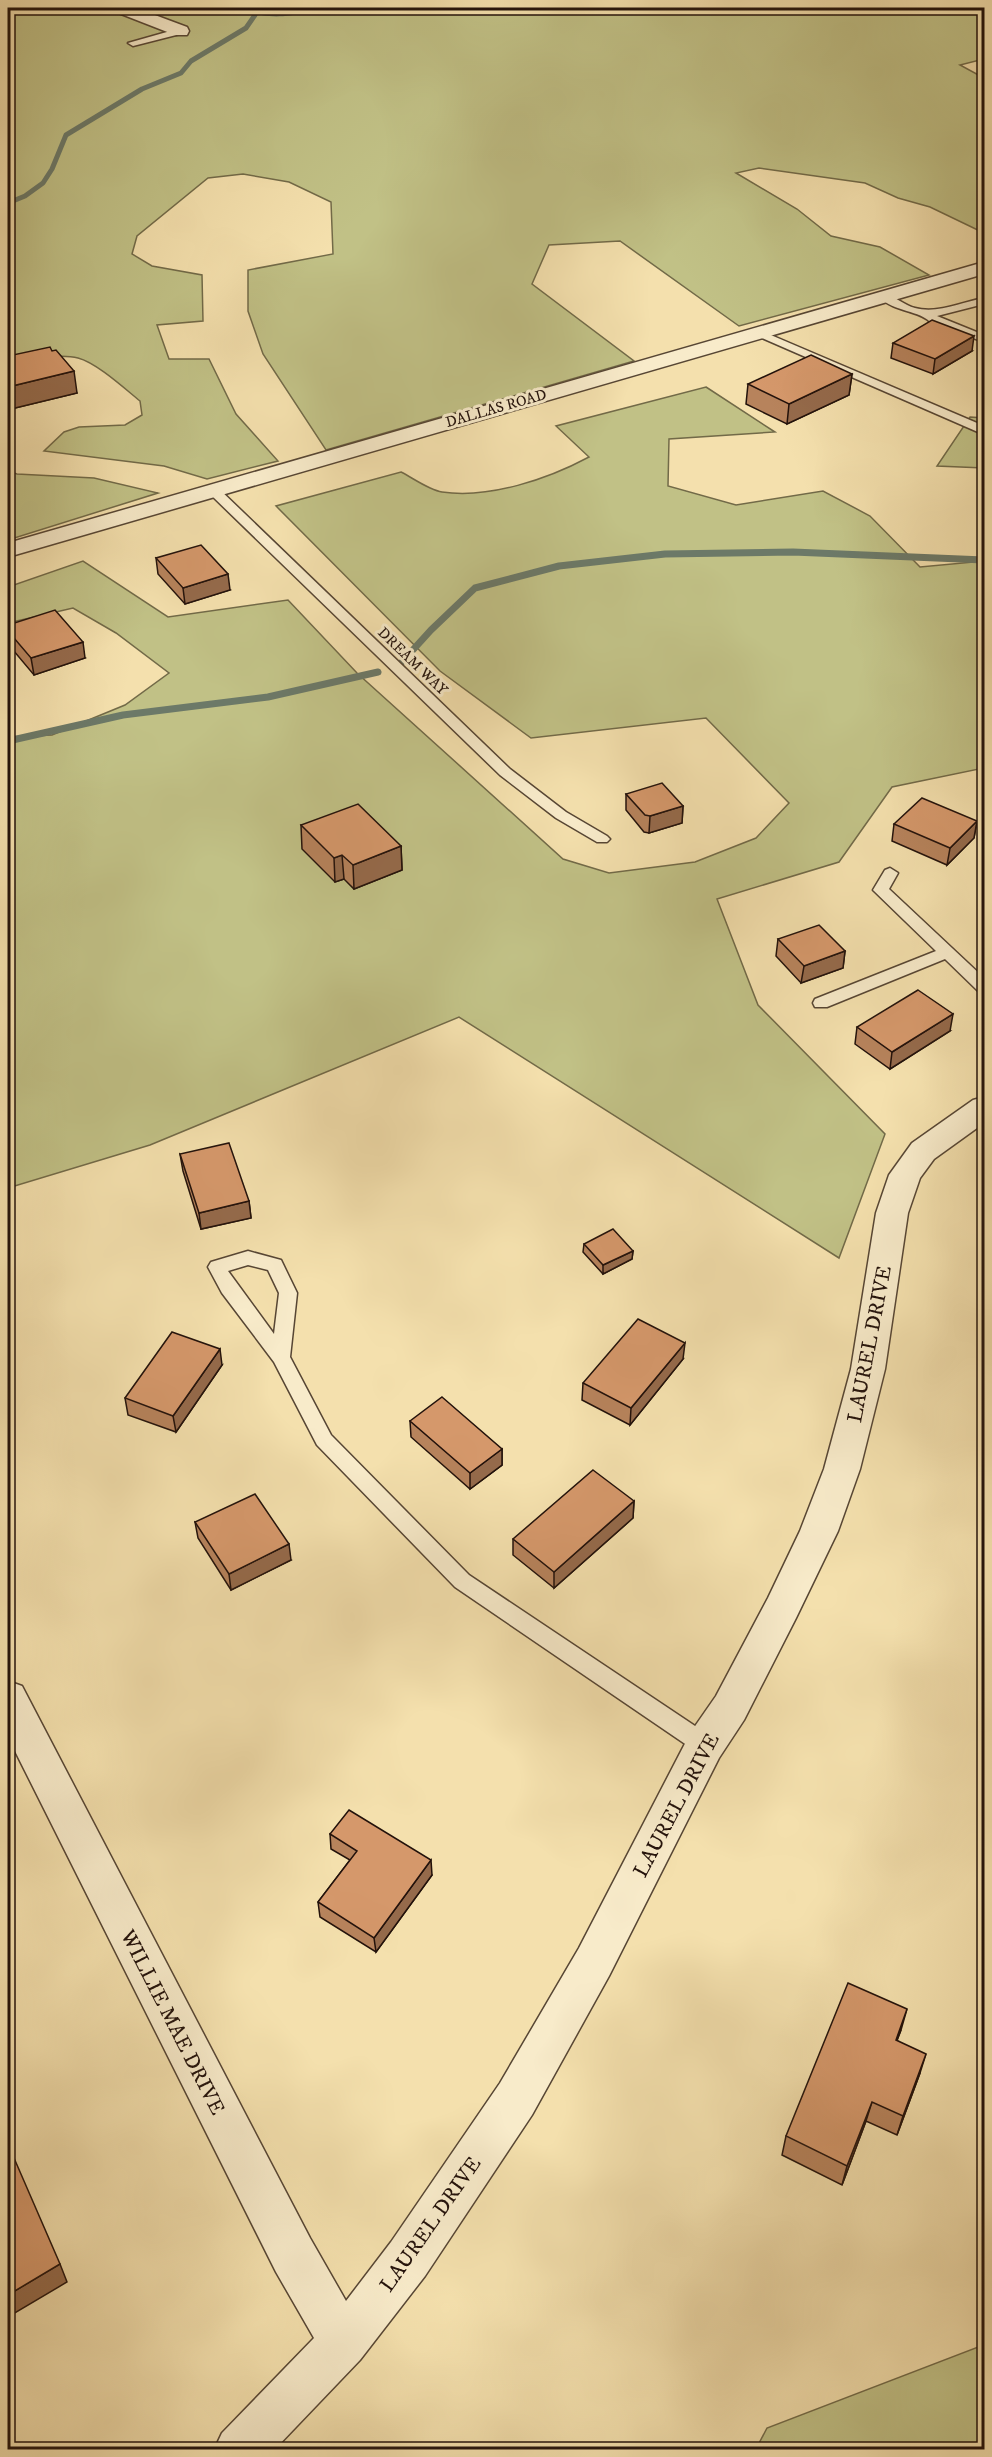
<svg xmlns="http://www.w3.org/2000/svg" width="992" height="2457" viewBox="0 0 992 2457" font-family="'IM FELL DW Pica',serif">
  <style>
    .green { fill: #c1c186; stroke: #726a48; stroke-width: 1.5 }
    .water { fill: #9cbea6; stroke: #6c7968; stroke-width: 1.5 }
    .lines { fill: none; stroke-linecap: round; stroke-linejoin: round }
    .stream-far1 { stroke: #6c7968; stroke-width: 5 }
    .stream { stroke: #6c7968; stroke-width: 7 }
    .lane-casing { stroke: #574634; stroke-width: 3 }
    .street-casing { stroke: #574634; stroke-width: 3 }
    .lane { fill: #f8ebca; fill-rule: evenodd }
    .street { fill: #f8ebca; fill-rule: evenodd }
    .wall { fill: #b7835c; stroke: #23120b; stroke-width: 1.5 }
    .shaded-wall { fill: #956a4b; stroke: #23120b; stroke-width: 1.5 }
    .building { fill: #d5986b; stroke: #23120b; stroke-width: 1.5 }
    .labels { text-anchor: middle; stroke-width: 6; stroke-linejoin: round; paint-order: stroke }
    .far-street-label { font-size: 15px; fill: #23120b; stroke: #f8ebca }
    .near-street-label { font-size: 21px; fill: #23120b; stroke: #f8ebca }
  </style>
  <rect width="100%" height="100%" fill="#f4e0ad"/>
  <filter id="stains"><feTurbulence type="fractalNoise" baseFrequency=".00333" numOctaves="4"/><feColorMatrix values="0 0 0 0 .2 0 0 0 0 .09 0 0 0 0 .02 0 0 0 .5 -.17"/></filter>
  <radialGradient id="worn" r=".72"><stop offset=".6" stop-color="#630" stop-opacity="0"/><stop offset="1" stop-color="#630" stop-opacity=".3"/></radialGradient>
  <g class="green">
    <path d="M 8,8 L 984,8 L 984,59 L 960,65 L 984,78 L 984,233 L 930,207 L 898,198 L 865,183 L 759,168 L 736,173 L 797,209 L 831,236 L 880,247 L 929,275 L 739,326 L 620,241 L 549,245 L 532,284 L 634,361 L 326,450 L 263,354 L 248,311 L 248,270 L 333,254 L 331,202 L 289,182 L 243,174 L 208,178 L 137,236 L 132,254 L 152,266 L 202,275 L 203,321 L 157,325 L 169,359 L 209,359 L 236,414 L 278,461 L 207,479 L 164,466 L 44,451 L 64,432 L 79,427 L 125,425 L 142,415 L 140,401 C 125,389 97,363 78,358 C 60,353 25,360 8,364 Z"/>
    <path d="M 706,387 L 775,432 L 669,439 L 668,486 L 736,505 L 823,491 L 870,516 L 920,567 L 984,561 L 984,768 L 892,787 L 839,862 L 717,899 L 758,1005 L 885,1134 L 839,1258 L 459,1017 L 150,1145 L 8,1188 L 8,737 L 52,735 L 125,705 L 169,673 L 116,633 L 73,608 L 8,623 L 8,587 L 83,561 L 168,617 L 288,600 L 357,673 L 563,859 L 609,873 L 695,862 L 756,838 L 789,803 L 706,718 L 531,738 L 440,671 L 276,506 L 401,472 C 413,478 429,490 442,492 C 489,499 548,479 589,457 L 556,426 Z"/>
    <path d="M 970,417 L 984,418 L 984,468 L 937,466 Z"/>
    <path d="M 8,471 L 17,474 L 94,478 L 158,493 L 8,540 Z"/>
    <path d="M 984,2337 L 984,2449 L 756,2449 L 767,2428 L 981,2346 Z"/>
  </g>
  <path class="water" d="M 238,8 L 326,8 C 293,15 271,21 238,8 Z"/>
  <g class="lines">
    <path class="stream-far1" d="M 8,203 L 25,196 L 43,183 L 52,169 L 66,135 L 142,89 L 181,73 L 191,61 L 246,28 L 255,15"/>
    <g class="stream">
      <path d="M 401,663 L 431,630 L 475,588 L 559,566 L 665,554 L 793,552 L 984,560"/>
      <path d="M 8,741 L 123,715 L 268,697 L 378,672"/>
    </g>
    <g class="lane-casing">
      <g id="lane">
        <path d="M 181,28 L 186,31 L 184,33 L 133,46 L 128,43 Z"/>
        <path d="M 885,294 C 896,297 904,305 915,308 C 938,314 962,302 984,298 L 984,304 L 937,316 L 984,335 L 984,342 L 930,322 C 921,311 894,312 879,297 Z"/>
        <path d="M 759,330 L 984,426 L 984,432 L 978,432 L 755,335 L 753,333 Z"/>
        <path d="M 214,487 L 218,488 L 510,769 L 566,812 L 607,836 L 610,839 L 607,842 L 597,842 L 556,818 L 500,775 L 210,494 L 208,491 L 210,488 Z"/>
        <path d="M 890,868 L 898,873 L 889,889 L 984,978 L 984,992 L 978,991 L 945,959 L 827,1007 L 815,1007 L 813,1003 L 815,999 L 936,951 L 873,890 L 885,870 Z"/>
        <path d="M 248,1251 L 281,1260 L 297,1293 L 290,1357 L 331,1435 L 469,1575 L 713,1738 L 716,1745 L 713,1752 L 705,1755 L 697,1752 L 455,1587 L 317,1445 L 274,1362 L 222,1293 L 208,1267 L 211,1262 ZM 248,1265 L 268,1270 L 279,1293 L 274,1334 L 228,1271 Z"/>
      </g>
    </g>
    <g class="street-casing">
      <g id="street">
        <path d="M 114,8 L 136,8 L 187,27 L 189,31 L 187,35 L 175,35 L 116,12 Z"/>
        <path d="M 984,262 L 984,274 L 8,557 L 8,543 Z"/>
        <path d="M 984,1097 L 984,1123 L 934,1159 L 920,1178 L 908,1213 L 885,1369 L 860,1469 L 838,1531 L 796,1618 L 744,1720 L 719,1758 L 609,1976 L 532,2115 L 425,2276 L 360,2360 L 274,2450 L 214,2450 L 222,2433 L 314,2338 L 276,2272 L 8,1737 L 8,1681 L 22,1686 L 310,2238 L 346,2301 L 391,2242 L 500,2083 L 579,1948 L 691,1732 L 716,1696 L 768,1598 L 800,1531 L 824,1469 L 851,1369 L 876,1213 L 889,1175 L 912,1143 L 973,1100 Z"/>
      </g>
    </g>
    <use href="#lane" class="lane"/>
    <use href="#street" class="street"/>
  </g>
  <g class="wall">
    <path d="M 893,343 L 972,351 L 933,374 L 891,358 Z"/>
    <path d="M 52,351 L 77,393 L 11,409 L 8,404 L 8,356 Z"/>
    <path d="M 852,374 L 849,395 L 787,424 L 746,404 L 748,384 Z"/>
    <path d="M 156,558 L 230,590 L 185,604 L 158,574 Z"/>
    <path d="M 8,625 L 85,658 L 34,675 L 8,644 Z"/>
    <path d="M 626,794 L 683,806 L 682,823 L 649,833 L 644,832 L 626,810 Z"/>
    <path d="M 977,821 L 974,838 L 947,865 L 892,841 L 894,824 Z"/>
    <path d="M 301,825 L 401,846 L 402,870 L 354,889 L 344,879 L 335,882 L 302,849 Z"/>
    <path d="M 984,873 L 984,893 L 980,891 L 983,875 Z"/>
    <path d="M 778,939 L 845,951 L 843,968 L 801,983 L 776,956 Z"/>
    <path d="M 857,1027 L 950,1031 L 890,1069 L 855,1044 Z"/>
    <path d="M 180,1154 L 249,1201 L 251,1218 L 201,1229 L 183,1171 Z"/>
    <path d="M 584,1244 L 633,1251 L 632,1259 L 603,1274 L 583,1252 Z"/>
    <path d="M 683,1359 L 630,1425 L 582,1400 L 583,1383 Z"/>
    <path d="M 222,1365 L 176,1432 L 128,1415 L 125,1398 Z"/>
    <path d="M 410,1421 L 502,1449 L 502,1465 L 470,1489 L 411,1437 Z"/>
    <path d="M 634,1501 L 633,1518 L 554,1588 L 513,1555 L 513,1539 Z"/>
    <path d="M 195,1522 L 291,1560 L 231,1590 L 198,1538 Z"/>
    <path d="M 330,1834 L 432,1875 L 376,1952 L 320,1917 L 318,1902 L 350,1860 L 331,1849 Z"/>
    <path d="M 901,2030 L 897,2040 L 920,2073 L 897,2135 L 866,2121 L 842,2185 L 782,2155 L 786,2136 Z"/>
  </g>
  <g class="shaded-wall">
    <path d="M 974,336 L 972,351 L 933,374 L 935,359 Z"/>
    <path d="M 74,371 L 77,393 L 11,409 L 8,387 Z"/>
    <path d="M 852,374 L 849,395 L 787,424 L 789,404 Z"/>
    <path d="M 228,574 L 230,590 L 185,604 L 183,588 Z"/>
    <path d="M 83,642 L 85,658 L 34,675 L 31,658 Z"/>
    <path d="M 683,806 L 682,823 L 649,833 L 650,816 Z"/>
    <path d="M 977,821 L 974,838 L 947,865 L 950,848 Z"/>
    <path d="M 401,846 L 402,870 L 354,889 L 353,865 Z"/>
    <path d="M 342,855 L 344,879 L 335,882 L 334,858 Z"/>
    <path d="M 845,951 L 843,968 L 801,983 L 804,966 Z"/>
    <path d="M 953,1014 L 950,1031 L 890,1069 L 892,1052 Z"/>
    <path d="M 249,1201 L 251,1218 L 201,1229 L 199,1213 Z"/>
    <path d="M 633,1251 L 632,1259 L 603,1274 L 603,1265 Z"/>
    <path d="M 685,1343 L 683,1359 L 630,1425 L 631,1408 Z"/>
    <path d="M 220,1349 L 222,1365 L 176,1432 L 173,1416 Z"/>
    <path d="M 502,1449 L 502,1465 L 470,1489 L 470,1473 Z"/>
    <path d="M 634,1501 L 633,1518 L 554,1588 L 554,1572 Z"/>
    <path d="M 289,1544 L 291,1560 L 231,1590 L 229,1574 Z"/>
    <path d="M 431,1860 L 432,1875 L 376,1952 L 374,1938 Z"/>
    <path d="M 907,2009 L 901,2030 L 890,2059 L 896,2040 Z"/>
    <path d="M 926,2054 L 920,2073 L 897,2135 L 903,2116 Z"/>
    <path d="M 872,2102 L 866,2121 L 842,2185 L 847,2166 Z"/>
    <path d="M 60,2264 L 67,2282 L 8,2317 L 8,2295 Z"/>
  </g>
  <g class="building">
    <path d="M 932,320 L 974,336 L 935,359 L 893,343 Z"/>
    <path d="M 50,347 L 52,351 L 56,350 L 74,371 L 8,387 L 8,356 Z"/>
    <path d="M 811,355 L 852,374 L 789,404 L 748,384 Z"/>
    <path d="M 201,545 L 228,574 L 183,588 L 156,558 Z"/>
    <path d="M 55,610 L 83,642 L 31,658 L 8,631 L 8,625 Z"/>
    <path d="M 662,783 L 683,806 L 650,816 L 645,815 L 626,794 Z"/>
    <path d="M 922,798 L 977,821 L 950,848 L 894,824 Z"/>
    <path d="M 358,804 L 401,846 L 353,865 L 342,855 L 334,858 L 301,825 Z"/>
    <path d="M 819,925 L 845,951 L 804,966 L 778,939 Z"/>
    <path d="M 918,990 L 953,1014 L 892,1052 L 857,1027 Z"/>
    <path d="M 229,1143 L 249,1201 L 199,1213 L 180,1154 Z"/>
    <path d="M 613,1229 L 633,1251 L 603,1265 L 584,1244 Z"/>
    <path d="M 638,1319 L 685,1343 L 631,1408 L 583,1383 Z"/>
    <path d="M 172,1332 L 220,1349 L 173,1416 L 125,1398 Z"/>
    <path d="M 442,1397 L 502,1449 L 470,1473 L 410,1421 Z"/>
    <path d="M 593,1470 L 634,1501 L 554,1572 L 513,1539 Z"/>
    <path d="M 255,1494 L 289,1544 L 229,1574 L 195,1522 Z"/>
    <path d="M 349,1810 L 431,1860 L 374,1938 L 318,1902 L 357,1851 L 330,1834 Z"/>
    <path d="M 848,1983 L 907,2009 L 896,2040 L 926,2054 L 903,2116 L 872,2102 L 847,2166 L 786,2136 Z"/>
    <path d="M 14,2158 L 60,2264 L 8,2295 L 8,2162 Z"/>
  </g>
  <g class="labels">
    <g class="far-street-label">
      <text transform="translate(496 408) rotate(-16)" y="5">DALLAS ROAD</text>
      <text transform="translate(413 661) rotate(44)" y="5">DREAM WAY</text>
    </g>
    <g class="near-street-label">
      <text transform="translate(869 1344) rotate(-79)" y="7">LAUREL DRIVE</text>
      <text transform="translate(676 1805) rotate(-62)" y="7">LAUREL DRIVE</text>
      <text transform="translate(173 2022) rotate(63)" y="7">WILLIE MAE DRIVE</text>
      <text transform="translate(430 2224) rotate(-55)" y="7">LAUREL DRIVE</text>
    </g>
  </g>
  <rect width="992" height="2457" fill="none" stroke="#f4e0ad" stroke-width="30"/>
  <rect x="9" y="9" width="974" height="2439" fill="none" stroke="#23120b" stroke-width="3"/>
  <rect x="15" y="15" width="962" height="2427" fill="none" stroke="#23120b" stroke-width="1.5"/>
  <rect width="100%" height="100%" filter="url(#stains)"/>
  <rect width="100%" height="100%" fill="url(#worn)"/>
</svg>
